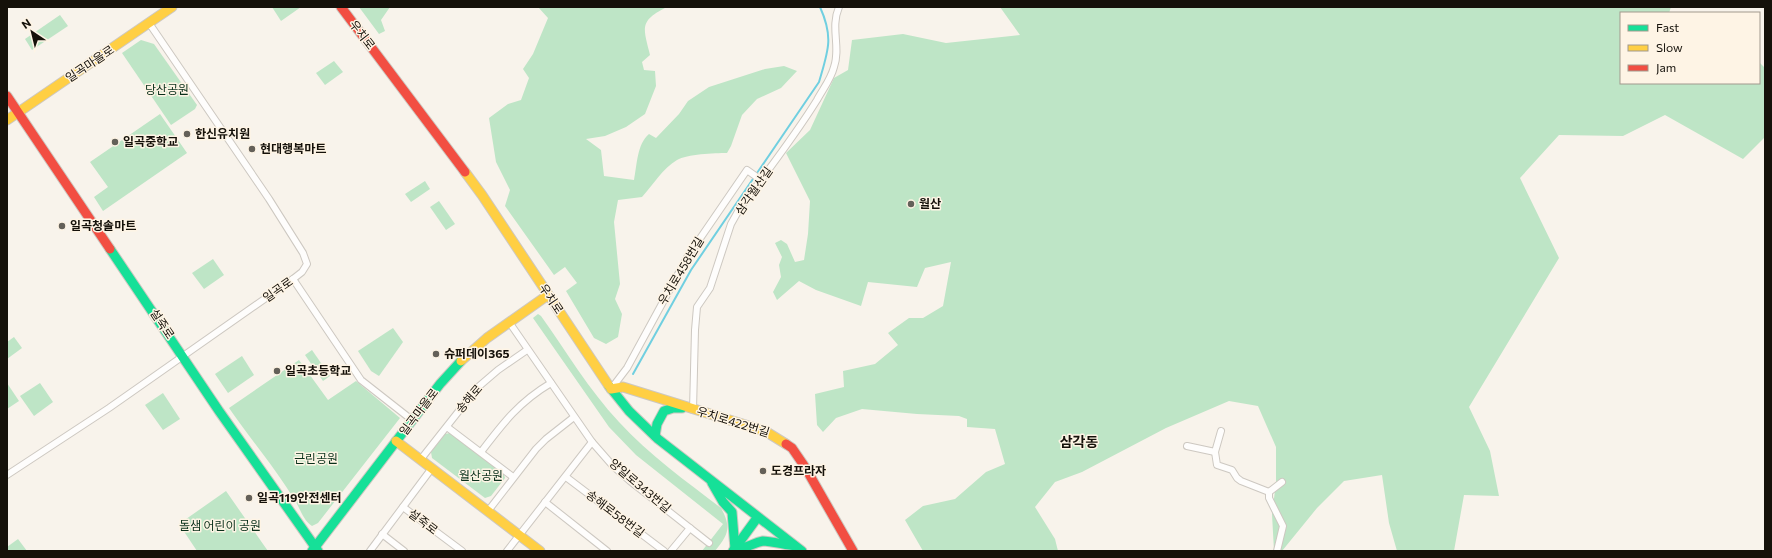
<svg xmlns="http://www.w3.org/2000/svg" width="1772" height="558" viewBox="0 0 1772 558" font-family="Commissioner,'Noto Sans KR',sans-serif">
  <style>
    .green { fill: #bee5c6 }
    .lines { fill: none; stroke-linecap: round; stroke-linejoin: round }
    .stream { stroke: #70cfe0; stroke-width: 2 }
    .street-casing { stroke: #cdc8c1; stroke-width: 8 }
    .fast-casing { stroke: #cdc8c1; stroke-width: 11 }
    .slow-casing { stroke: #cdc8c1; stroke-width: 11 }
    .jam-casing { stroke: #cdc8c1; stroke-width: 11 }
    .street { stroke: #fefdfc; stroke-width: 6 }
    .fast { stroke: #16e098; stroke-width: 9 }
    .slow { stroke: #ffcf43; stroke-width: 9 }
    .jam { stroke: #f24e42; stroke-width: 9 }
    .poi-dot { fill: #646059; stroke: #fef4e5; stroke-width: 1.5 }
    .labels { text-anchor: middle; stroke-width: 3; stroke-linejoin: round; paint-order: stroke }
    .street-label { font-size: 12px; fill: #15110a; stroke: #fef4e5 }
    .park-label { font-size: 12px; fill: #0a311b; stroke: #fef4e5 }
    .poi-label { font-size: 12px; font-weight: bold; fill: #15110a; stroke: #fef4e5; text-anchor: start }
    .quarter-label { font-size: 14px; font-weight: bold; fill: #15110a; stroke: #fef4e5 }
  </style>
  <rect width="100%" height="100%" fill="#f8f3eb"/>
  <g class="green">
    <path d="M 272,7 L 301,7 L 281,21 Z"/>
    <path d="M 359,7 L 390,7 L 381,20 L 385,31 L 379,34 Z"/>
    <path d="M 538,7 L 667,7 C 639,21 643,27 650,55 L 642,62 L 644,70 L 655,71 L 656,86 L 645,114 L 626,127 L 605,136 L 586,139 L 601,150 L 604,176 L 634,180 C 637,165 637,144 649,134 L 656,138 L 679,114 L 688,101 L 709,87 L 765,69 L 784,66 L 797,71 L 781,88 L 757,99 L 742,115 L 731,146 L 727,153 C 714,153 687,154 677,160 C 663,168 653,185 642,197 L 618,200 L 614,222 L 620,284 L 615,299 L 622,314 L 618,337 L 606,344 L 594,338 L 566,291 L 577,283 L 565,267 L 554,275 L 505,206 L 510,190 L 496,162 L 489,118 L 508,104 L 521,100 L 529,78 L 523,69 L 533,54 L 548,18 Z"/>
    <path d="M 1000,7 L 1671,7 L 1669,13 L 1621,13 L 1621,83 L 1759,83 L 1759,62 L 1765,68 L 1765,137 L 1743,159 L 1665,115 L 1623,136 L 1559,135 L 1520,178 L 1559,258 L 1469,407 L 1490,451 L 1499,496 L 1464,495 L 1454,551 L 1397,551 L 1389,523 L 1382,475 L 1344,481 L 1317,508 L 1282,551 L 1274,551 L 1272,514 L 1276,483 L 1276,447 L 1258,406 L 1229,401 L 1166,428 L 1082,472 L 1055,482 L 1035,507 L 1055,539 L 1058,551 L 923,551 L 905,520 L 923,506 L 955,499 L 986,472 L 1005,464 L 995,429 L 967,427 L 967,419 L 959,416 L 917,414 L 862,409 L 836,418 L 823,432 L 817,425 L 815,394 L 844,387 L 843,371 L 875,364 L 898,345 L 888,333 L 909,318 L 923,318 L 943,306 L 951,262 L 925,268 L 917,287 L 868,282 L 861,306 L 816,290 L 799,281 L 777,300 L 773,292 L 781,277 L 779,265 L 782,257 L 775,243 L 781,240 L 787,244 L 795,262 L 804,260 L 808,234 L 810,201 L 786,153 L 810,130 L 834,78 L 848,70 L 852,40 L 903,34 L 946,43 L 1020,35 Z"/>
    <path d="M 60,15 L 68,26 L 32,50 L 25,39 Z"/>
    <path d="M 141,40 L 154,44 L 197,105 L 195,109 L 171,125 L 122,53 Z"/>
    <path d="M 334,61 L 343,72 L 325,85 L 316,73 Z"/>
    <path d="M 160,114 L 187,153 L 103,211 L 94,197 L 108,187 L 90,162 Z"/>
    <path d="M 425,181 L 430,189 L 411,202 L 405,194 Z"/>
    <path d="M 439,201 L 455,224 L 446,230 L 430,207 Z"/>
    <path d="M 213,259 L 224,275 L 204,289 L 192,273 Z"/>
    <path d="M 538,314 L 541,316 C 566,351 589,390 619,422 C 649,455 686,481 721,508 C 732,528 728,535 715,551 L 702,551 L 723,524 L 636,455 L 609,427 L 533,318 Z"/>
    <path d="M 393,328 L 403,342 L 379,376 L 371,371 L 358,351 Z"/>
    <path d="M 14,337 L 22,348 L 7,359 L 7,342 Z"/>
    <path d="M 312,350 L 330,376 L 323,381 L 305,355 Z"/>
    <path d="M 242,356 L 254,375 L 228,393 L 215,374 Z"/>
    <path d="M 299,360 L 328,400 L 356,381 L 400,418 L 318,523 L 312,526 C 304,521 301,511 297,504 C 277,470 251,440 229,408 Z"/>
    <path d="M 7,383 L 19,401 L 7,409 Z"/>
    <path d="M 40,383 L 53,402 L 34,416 L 20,396 Z"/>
    <path d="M 163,393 L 180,419 L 163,430 L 145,405 Z"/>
    <path d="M 450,433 L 503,472 L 505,478 L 491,496 L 485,498 L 432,458 L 431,452 L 445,434 Z"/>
    <path d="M 226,491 L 263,544 L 268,551 L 197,551 L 179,524 Z"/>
    <path d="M 18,539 L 27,551 L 7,551 L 7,547 Z"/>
  </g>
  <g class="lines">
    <path class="stream" d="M 633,374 L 691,270 L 819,82 C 828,51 834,38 820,7"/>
    <g class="street-casing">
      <g id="street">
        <path d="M 293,279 L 361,380 L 412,420"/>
        <path d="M 509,322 L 592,442 L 613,466 L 630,481 L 709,543"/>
        <path d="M 611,389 L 627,368 L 688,256 L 747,170 L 761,180"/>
        <path d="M 693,410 L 695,330 L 697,307 L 710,288 L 731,224 L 740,208 C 767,172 794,137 817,100 C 823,89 831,79 834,67 C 841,47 830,28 839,7"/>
        <path d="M 447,427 L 513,477"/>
        <path d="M 1221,431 L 1215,452 L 1217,465 L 1232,470 L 1237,478 L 1241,481 L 1269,492"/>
        <path d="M 1187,446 L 1215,452"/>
        <path d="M 481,452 C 503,423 519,402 551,383"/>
        <path d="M 421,459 L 477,388 L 498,370 L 527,350"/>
        <path d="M 7,475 L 109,408 L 293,279 L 302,272 L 307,264 L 303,253 L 269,199 L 149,23"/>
        <path d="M 566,477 L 664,551"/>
        <path d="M 545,502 L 607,551"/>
        <path d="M 403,507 L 462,551"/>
        <path d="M 488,511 L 536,449 L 546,439 L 574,417"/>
        <path d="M 382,534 L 404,551"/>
        <path d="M 370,551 L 432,468"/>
        <path d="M 507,551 L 592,442"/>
        <path d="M 671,551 L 690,528"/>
        <path d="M 1277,551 L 1283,526 L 1269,498 L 1269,492 L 1282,482"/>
      </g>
    </g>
    <g class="fast-casing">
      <g id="fast">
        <path d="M 110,249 L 219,411 L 318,551"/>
        <path d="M 609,386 L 629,411 L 658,439 L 802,551"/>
        <path d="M 655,436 L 657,424 L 664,411 L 673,408 L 682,408"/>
        <path d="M 712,483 L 723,502 L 732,512 L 735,549 C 747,549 752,543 763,541 C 770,541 786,545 795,546"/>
        <path d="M 312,551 L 440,384 L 461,361"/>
        <path d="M 733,551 L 757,518"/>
      </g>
    </g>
    <g class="slow-casing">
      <g id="slow">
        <path d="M 7,120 L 172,7"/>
        <path d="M 465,172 L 482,195 L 609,386"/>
        <path d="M 461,361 L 487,338 L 548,295"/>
        <path d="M 611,389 L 623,387 L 765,431 L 786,444"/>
        <path d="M 396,441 L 540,551"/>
      </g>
    </g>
    <g class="jam-casing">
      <g id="jam">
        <path d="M 341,7 L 465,172"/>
        <path d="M 7,96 L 110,249"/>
        <path d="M 786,444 L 792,448 L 805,467 L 853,551"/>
      </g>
    </g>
    <use href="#street" class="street"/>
    <use href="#fast" class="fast"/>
    <use href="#slow" class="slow"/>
    <use href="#jam" class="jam"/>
  </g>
  <g class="poi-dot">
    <circle cx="187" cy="134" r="4"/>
    <circle cx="115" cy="142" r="4"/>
    <circle cx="252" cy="149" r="4"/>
    <circle cx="911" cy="204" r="4"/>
    <circle cx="62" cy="226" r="4"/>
    <circle cx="436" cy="354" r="4"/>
    <circle cx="277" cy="371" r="4"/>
    <circle cx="763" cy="471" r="4"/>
    <circle cx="249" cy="498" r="4"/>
  </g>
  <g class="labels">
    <g class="street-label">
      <text transform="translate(362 35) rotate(53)" y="4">우치로</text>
      <text transform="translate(90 64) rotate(-34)" y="4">일곡마을로</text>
      <text transform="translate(754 191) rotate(-55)" y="4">삼각월산길</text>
      <text transform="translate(681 271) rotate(-59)" y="4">우치로458번길</text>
      <text transform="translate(278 290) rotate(-35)" y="4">일곡로</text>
      <text transform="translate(551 299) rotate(56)" y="4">우치로</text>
      <text transform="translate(162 324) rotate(56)" y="4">설죽로</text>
      <text transform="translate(469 399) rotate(-49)" y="4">송해로</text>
      <text transform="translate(419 412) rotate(-53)" y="4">일곡마을로</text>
      <text transform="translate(733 422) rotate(17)" y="4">우치로422번길</text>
      <text transform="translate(640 486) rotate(40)" y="4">양일로343번길</text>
      <text transform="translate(615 514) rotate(37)" y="4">송해로58번길</text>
      <text transform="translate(423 522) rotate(37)" y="4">설죽로</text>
    </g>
    <g class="park-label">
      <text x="167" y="94">당산공원</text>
      <text x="316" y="463">근린공원</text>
      <text x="481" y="480">월산공원</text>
      <text x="220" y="530">돌샘 어린이 공원</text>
    </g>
    <g class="poi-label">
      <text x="195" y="138">한신유치원</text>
      <text x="123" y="146">일곡중학교</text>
      <text x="260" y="153">현대행복마트</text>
      <text x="919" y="208">월산</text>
      <text x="70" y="230">일곡청솔마트</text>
      <text x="444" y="358">슈퍼데이365</text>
      <text x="285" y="375">일곡초등학교</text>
      <text x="771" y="475">도경프라자</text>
      <text x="257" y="502">일곡119안전센터</text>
    </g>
    <g class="quarter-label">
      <text x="1079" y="447">삼각동</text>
    </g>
  </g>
  <rect width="1772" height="558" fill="none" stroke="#15110a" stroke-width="16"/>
  <rect x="1620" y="12" width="140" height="72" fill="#fef4e5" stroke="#a1998d"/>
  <rect x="1628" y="25" width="20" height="6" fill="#16e098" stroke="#a1998d"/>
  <text x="1656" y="32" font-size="12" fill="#15110a">Fast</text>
  <rect x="1628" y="45" width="20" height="6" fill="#ffcf43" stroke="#a1998d"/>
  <text x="1656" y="52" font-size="12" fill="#15110a">Slow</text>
  <rect x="1628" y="65" width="20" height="6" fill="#f24e42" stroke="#a1998d"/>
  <text x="1656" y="72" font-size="12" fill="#15110a">Jam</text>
  <g transform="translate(32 32) rotate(325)" stroke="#fef4e5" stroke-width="3" paint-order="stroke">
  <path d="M0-3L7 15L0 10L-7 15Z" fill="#15110a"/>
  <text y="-6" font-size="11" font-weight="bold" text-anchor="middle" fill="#15110a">N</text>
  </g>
</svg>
